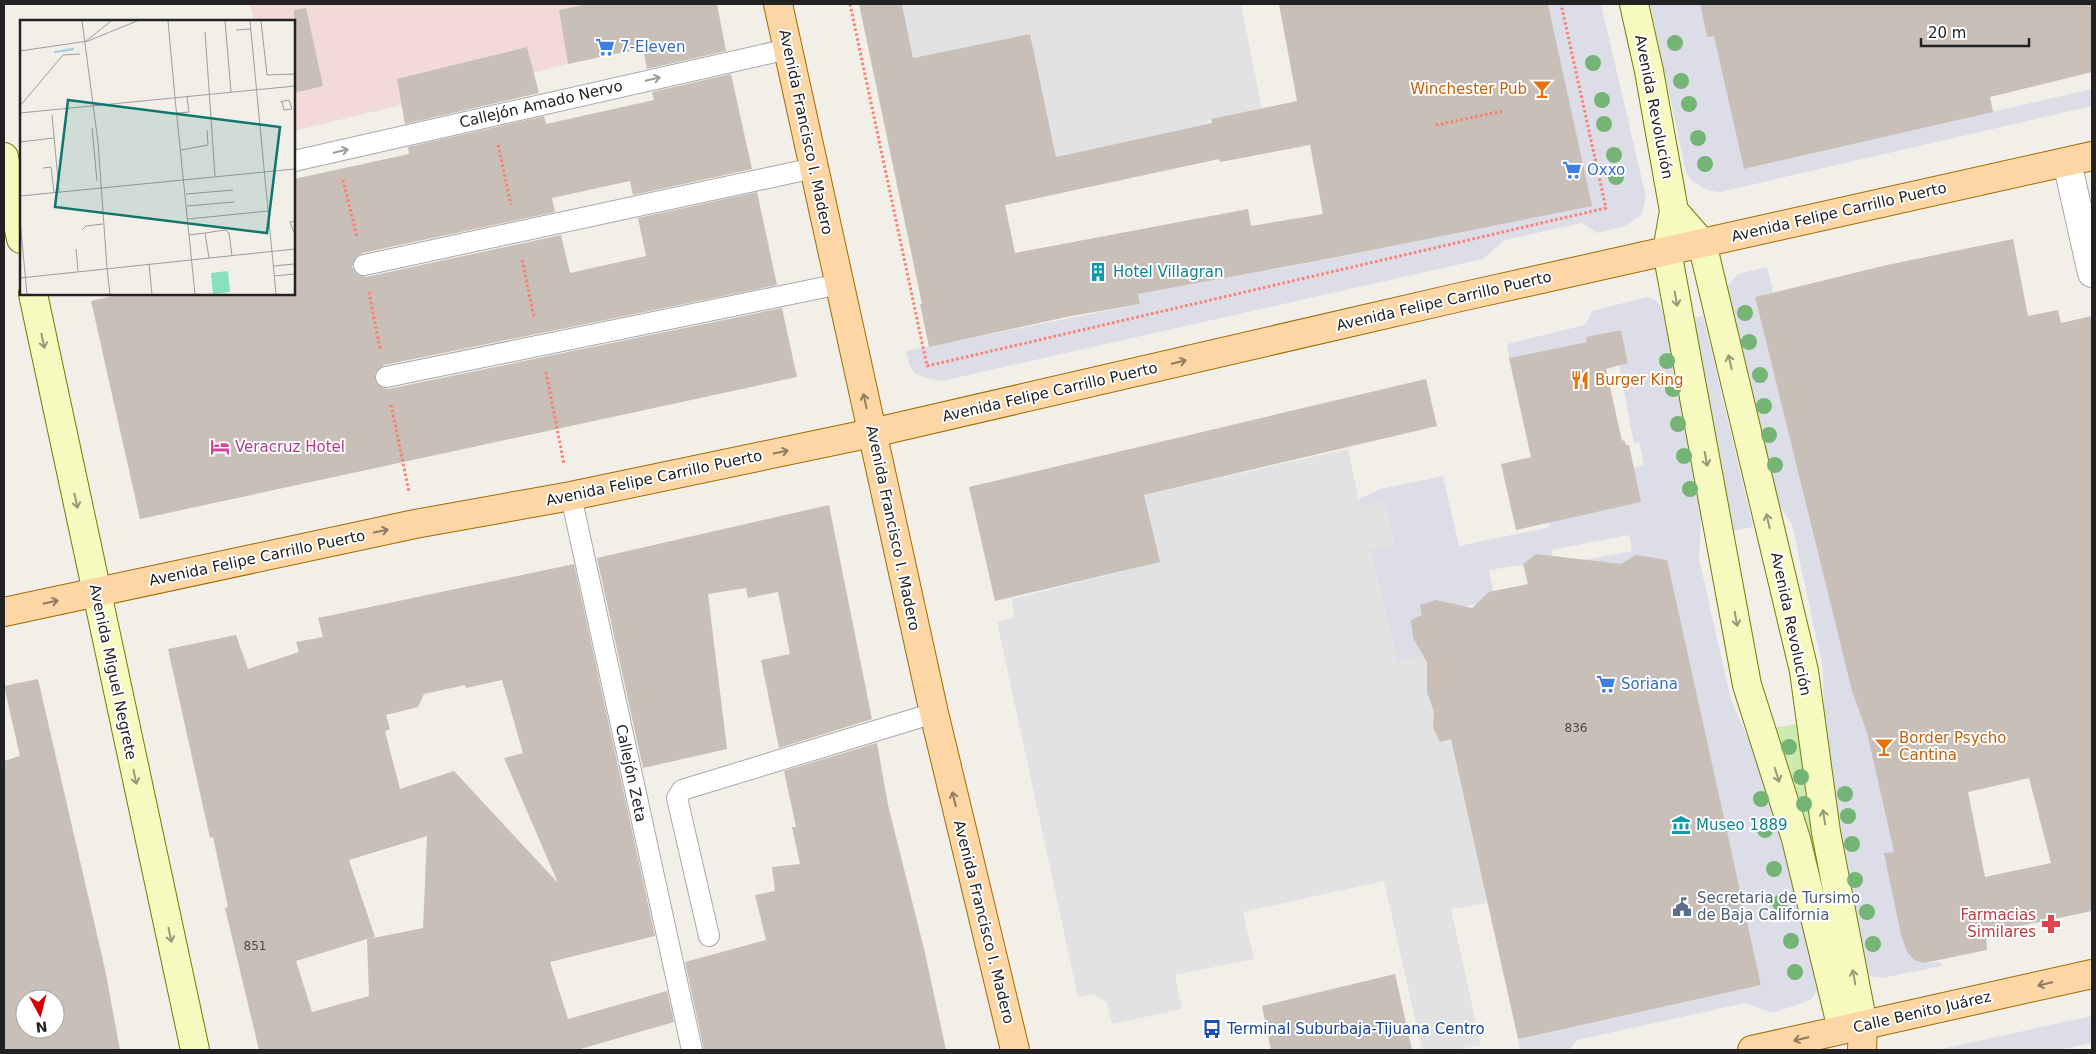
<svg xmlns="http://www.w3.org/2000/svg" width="2096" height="1054" viewBox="0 0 2096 1054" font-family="'DejaVu Sans',sans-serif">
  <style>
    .commercial { fill: #f2dad9 }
    .grass { fill: #cdebb0 }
    .parking { fill: #e2e2e2 }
    .plaza { fill: #dddde8 }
    .building { fill: #c7bfb8; fill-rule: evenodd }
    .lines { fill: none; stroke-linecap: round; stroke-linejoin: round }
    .lane-casing { stroke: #a9a9a9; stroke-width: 22 }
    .street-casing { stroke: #a9a9a9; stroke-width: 30 }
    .secondary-casing { stroke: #707d05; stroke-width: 30 }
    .primary-casing { stroke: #a06b00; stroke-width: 30 }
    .path { stroke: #fa8072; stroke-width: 3; stroke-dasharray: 2.5 2.5; stroke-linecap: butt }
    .lane { stroke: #fff; stroke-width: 20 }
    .street { stroke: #fff; stroke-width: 28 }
    .secondary { stroke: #f7fabf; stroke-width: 28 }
    .primary { stroke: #fcd6a4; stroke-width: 28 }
    .tree { fill: #74b475 }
    .oneway { stroke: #9c9c9c }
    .oneway2 { stroke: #979978 }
    .oneway3 { stroke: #8f7c63 }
    .labels { text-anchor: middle; stroke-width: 4; stroke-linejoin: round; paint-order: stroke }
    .number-label { font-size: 12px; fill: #4b4948 }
    .shop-label { font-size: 15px; fill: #366cbe; stroke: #fff; text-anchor: start }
    .food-label { font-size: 15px; fill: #c56008; stroke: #fff; text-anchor: start }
    .street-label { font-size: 15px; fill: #222; stroke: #fff }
    .culture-label { font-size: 15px; fill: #0d838f; stroke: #fff; text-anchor: start }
    .hotel-label { font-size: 15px; fill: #b23c85; stroke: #fff; text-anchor: start }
    .service-label { font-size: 15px; fill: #4e5e75; stroke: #fff; text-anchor: start }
    .health-label { font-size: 15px; fill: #be3a42; stroke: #fff; text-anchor: end }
    .transit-label { font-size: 15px; fill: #164399; stroke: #fff; text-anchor: start }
    .inset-river { fill: none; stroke: #aad3df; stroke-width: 2.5 }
    .inset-road { fill: none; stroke: #9f9d99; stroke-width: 1 }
    .view { fill: #0f766e; fill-opacity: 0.15; stroke: #0f766e; stroke-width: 2.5 }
    .inset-edge { fill: none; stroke: #222; stroke-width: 2.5 }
  </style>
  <rect width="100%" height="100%" fill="#f2efe9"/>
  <path class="commercial" d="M 250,4 L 717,4 L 722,30 L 568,64 L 294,131 L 294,21 L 254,21 Z"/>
  <path class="grass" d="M 1797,724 L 1830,916 L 1825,917 L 1773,728 Z"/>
  <g class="parking">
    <path d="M 902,4 L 1241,4 L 1262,109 L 1211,119 L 1203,125 L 1056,157 L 1030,34 L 913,58 Z"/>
    <path d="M 1348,449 L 1360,505 L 1385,500 L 1394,545 L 1370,550 L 1398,660 L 1432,653 L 1488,903 L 1451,909 L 1481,1045 L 1456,1050 L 1422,1050 L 1384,881 L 1243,912 L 1254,959 L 1175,975 L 1182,1009 L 1112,1024 L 1107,1003 L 1093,994 L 1078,997 L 997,622 L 1014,617 L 1012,599 L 1159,562 L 1144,495 Z"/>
  </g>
  <g class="plaza">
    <path d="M 1548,4 L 1601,4 L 1646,197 L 1642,214 L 1626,226 L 1597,233 L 1582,223 L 1505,240 L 1483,259 L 942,381 L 923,377 L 914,373 L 909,364 L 906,351 L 1140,304 L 1138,294 L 1330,259 L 1591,205 Z"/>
    <path d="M 1650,4 L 1700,4 L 1707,37 L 1715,35 L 1745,169 L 2092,89 L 2092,106 L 1720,192 L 1707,190 L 1692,181 L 1686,172 Z"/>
    <path d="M 1767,267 L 1773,292 L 1755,297 L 1852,691 L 1867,733 L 1894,852 L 1885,853 L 1901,935 L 1907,952 L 1914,960 L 1924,963 L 1940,962 L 1942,966 L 1882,978 L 1868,976 L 1859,966 L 1825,759 L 1823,669 L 1792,525 L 1777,502 L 1727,286 L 1738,274 Z"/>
    <path d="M 1647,297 L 1655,300 L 1661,307 L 1665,321 L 1702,497 L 1699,559 L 1731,700 L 1762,770 L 1819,987 L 1811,1000 L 1773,1013 L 1745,1003 L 1577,1040 L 1569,1050 L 1520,1050 L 1518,1039 L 1761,985 L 1667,562 L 1587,580 L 1583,560 L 1632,551 L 1629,535 L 1551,550 L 1553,560 L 1489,570 L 1495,600 L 1424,615 L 1432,653 L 1398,661 L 1370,550 L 1394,544 L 1385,501 L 1360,505 L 1359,499 L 1380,489 L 1443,476 L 1459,546 L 1550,527 L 1549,522 L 1640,502 L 1637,484 L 1631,469 L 1644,465 L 1639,442 L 1634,444 L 1619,365 L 1628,363 L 1621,330 L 1587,337 L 1587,342 L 1509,358 L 1507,344 L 1585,325 L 1592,311 Z"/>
    <path d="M 1703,316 L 1753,527 L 1732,531 L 1688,319 Z"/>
    <path d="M 2092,1016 L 2092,1043 L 2058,1050 L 1936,1050 Z"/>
  </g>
  <g class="building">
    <path d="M 588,4 L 717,4 L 726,51 L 647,69 L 643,48 L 568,64 L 559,10 Z"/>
    <path d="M 859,4 L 902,4 L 913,58 L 1030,34 L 1056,157 L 1212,123 L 1211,119 L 1297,101 L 1279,4 L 1548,4 L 1592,206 L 1322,260 L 1138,294 L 1140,304 L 1071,316 L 929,347 L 920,304 L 922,304 ZM 1310,145 L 1323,214 L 1251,226 L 1248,209 L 1015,253 L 1005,205 L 1219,159 L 1220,162 Z"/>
    <path d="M 1700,4 L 2092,4 L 2092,72 L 1990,97 L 1993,112 L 1744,169 L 1714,36 L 1707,37 Z"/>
    <path d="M 306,8 L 323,86 L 294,93 L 294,10 Z"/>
    <path d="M 527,47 L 539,93 L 405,124 L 397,79 Z"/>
    <path d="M 731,74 L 752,169 L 633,195 L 630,181 L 552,198 L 555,212 L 362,253 L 356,257 L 352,267 L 356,273 L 366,277 L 561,235 L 570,273 L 646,256 L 638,218 L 757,192 L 777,285 L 384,365 L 375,373 L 375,380 L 382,388 L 388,389 L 782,308 L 797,377 L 140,519 L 91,301 L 121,294 L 294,294 L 294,179 L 409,154 L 408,147 L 544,116 L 546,124 L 654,100 L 652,92 Z"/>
    <path d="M 2013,239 L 2028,316 L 2058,310 L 2061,323 L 2092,316 L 2092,911 L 1986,933 L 1987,950 L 1924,963 L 1914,960 L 1907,952 L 1901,935 L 1884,853 L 1894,852 L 1867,733 L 1852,691 L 1755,297 L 1887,265 ZM 2029,778 L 2051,863 L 1985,877 L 1968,792 Z"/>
    <path d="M 1621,330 L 1628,363 L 1606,369 L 1622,441 L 1624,440 L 1626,445 L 1629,445 L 1641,502 L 1516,530 L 1501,464 L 1531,457 L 1509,358 L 1587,342 L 1586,337 Z"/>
    <path d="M 1426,379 L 1437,426 L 1144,495 L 1160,562 L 995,601 L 969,487 Z"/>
    <path d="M 829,505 L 872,719 L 779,748 L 761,660 L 790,654 L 778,592 L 748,598 L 746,588 L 708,594 L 727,749 L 643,768 L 597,558 Z"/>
    <path d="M 1536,554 L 1621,564 L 1636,555 L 1667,560 L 1761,985 L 1518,1039 L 1451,739 L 1440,742 L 1433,727 L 1434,712 L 1427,692 L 1427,662 L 1413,638 L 1411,620 L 1422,615 L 1420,605 L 1436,600 L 1472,608 L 1489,592 L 1528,584 L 1523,564 Z"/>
    <path d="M 574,564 L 655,936 L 550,962 L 568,1019 L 667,991 L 674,1022 L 577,1050 L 259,1050 L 225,908 L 228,907 L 213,837 L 210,838 L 168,649 L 236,635 L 248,669 L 299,652 L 296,642 L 323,637 L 318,618 ZM 502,680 L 523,753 L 504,758 L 558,883 L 454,771 L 400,789 L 385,731 L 390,729 L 386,715 L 418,707 L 424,694 L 465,685 L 466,688 ZM 427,836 L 423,928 L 368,939 L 375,937 L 349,860 ZM 367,939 L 369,996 L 312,1012 L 296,961 Z"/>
    <path d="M 38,679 L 105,969 L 120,1050 L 4,1050 L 4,761 L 20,756 L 4,686 ZM 25,999 L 55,999 L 55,1029 L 25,1029 Z"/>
    <path d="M 877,743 L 888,805 L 925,953 L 946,1050 L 704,1050 L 685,962 L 766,940 L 755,895 L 775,891 L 772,867 L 800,864 L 792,827 L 796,827 L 784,771 Z"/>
    <path d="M 1395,974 L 1412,1050 L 1271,1050 L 1262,1006 Z"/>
  </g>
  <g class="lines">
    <g class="lane-casing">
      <g id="lane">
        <path d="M 294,161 L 788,49"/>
        <path d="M 364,265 L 814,168"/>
        <path d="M 386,377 L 840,284"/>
        <path d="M 571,496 L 692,1050"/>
        <path d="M 709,936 L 677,798 L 682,790 L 934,713"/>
      </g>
    </g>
    <g class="street-casing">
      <path id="street" d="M 2067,162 L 2092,273"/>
    </g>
    <g class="secondary-casing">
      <g id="secondary">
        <path d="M 1634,4 L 1649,71 L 1674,211 L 1667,251 L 1747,685 L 1796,839 L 1842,1029"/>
        <path d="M 4,157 L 21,239"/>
        <path d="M 1674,211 L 1702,243 L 1804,671 L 1826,832 L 1863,1025"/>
        <path d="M 33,294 L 195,1050"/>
      </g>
    </g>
    <g class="primary-casing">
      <g id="primary">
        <path d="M 778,4 L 934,713 L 1015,1050"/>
        <path d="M 4,612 L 415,524 L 571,496 L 872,433 L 1456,298 L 2092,156"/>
        <path d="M 1752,1050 L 2092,974"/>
        <path d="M 1862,1050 L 1863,1025"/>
      </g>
    </g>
    <g class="path">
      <path d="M 850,4 L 927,366 L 1606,208 L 1561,4"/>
      <path d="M 1436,125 L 1503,111"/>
      <path d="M 498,145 L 511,205"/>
      <path d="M 343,180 L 357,237"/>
      <path d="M 522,260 L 534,317"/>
      <path d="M 369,292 L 380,349"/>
      <path d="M 546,372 L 564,464"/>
      <path d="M 391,405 L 409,492"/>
    </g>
    <use href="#lane" class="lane"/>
    <use href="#street" class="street"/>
    <use href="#secondary" class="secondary"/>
    <use href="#primary" class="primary"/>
  </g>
  <g class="tree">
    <circle cx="1675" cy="43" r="8"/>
    <circle cx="1593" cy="63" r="8"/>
    <circle cx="1681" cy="81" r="8"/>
    <circle cx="1602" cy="100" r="8"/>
    <circle cx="1689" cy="104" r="8"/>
    <circle cx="1604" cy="124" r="8"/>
    <circle cx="1698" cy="138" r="8"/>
    <circle cx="1614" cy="155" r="8"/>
    <circle cx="1705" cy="164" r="8"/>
    <circle cx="1616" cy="177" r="8"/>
    <circle cx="1745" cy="313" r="8"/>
    <circle cx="1749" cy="342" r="8"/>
    <circle cx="1667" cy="361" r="8"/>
    <circle cx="1760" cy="375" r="8"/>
    <circle cx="1673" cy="389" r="8"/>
    <circle cx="1764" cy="406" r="8"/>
    <circle cx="1678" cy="424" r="8"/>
    <circle cx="1769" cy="435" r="8"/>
    <circle cx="1684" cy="456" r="8"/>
    <circle cx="1775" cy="465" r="8"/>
    <circle cx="1690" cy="489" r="8"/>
    <circle cx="1789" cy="747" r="8"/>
    <circle cx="1801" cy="777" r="8"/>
    <circle cx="1845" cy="794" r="8"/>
    <circle cx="1761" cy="799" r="8"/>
    <circle cx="1804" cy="804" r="8"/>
    <circle cx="1848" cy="816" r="8"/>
    <circle cx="1765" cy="830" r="8"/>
    <circle cx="1852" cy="844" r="8"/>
    <circle cx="1774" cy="869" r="8"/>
    <circle cx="1855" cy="880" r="8"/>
    <circle cx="1780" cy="903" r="8"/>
    <circle cx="1867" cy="912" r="8"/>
    <circle cx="1791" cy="941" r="8"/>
    <circle cx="1873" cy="944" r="8"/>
    <circle cx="1795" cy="972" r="8"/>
  </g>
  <defs><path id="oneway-shaft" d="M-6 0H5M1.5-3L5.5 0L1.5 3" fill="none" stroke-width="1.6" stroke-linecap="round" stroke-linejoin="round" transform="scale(1.25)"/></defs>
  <g class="oneway">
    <use href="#oneway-shaft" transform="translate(653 79) rotate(-13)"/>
    <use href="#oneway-shaft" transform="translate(341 151) rotate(-13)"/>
  </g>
  <g class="oneway2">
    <use href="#oneway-shaft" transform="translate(1676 299) rotate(80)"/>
    <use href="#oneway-shaft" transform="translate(43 341) rotate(78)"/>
    <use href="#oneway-shaft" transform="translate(1730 362) rotate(-103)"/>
    <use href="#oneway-shaft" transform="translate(1706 459) rotate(79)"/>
    <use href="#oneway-shaft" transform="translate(76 501) rotate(78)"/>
    <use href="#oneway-shaft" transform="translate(1768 521) rotate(-103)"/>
    <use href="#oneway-shaft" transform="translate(1736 619) rotate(80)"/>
    <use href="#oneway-shaft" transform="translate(1777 775) rotate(73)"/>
    <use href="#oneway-shaft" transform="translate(135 777) rotate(78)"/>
    <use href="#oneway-shaft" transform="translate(1824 817) rotate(-99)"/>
    <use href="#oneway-shaft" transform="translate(170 935) rotate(78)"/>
    <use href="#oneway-shaft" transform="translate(1854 977) rotate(-100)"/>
  </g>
  <g class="oneway3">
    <use href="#oneway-shaft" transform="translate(1179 362) rotate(-13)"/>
    <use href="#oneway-shaft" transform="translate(865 401) rotate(-102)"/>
    <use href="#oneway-shaft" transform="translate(781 452) rotate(-12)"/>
    <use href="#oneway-shaft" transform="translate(381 531) rotate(-12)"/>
    <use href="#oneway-shaft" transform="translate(51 602) rotate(-12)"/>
    <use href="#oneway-shaft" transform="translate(954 799) rotate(-104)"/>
    <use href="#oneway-shaft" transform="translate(2045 984) rotate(167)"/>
    <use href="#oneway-shaft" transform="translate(1801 1039) rotate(167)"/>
  </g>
  <defs>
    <g id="supermarket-bare" transform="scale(1.5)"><path d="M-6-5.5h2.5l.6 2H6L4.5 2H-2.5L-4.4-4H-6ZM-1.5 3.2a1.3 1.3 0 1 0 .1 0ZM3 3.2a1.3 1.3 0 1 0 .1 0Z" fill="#3f7fe0" stroke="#fff" stroke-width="2.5" paint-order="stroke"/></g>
    <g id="bar-bare" transform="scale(1.5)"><path d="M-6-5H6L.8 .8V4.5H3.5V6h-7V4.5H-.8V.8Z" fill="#e8710a" stroke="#fff" stroke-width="2.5" paint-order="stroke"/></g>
    <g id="building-bare" transform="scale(1.5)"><path d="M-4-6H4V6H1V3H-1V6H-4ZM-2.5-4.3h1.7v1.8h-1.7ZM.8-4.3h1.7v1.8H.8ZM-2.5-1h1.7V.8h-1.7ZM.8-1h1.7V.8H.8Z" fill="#0f9aa8" stroke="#fff" stroke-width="2.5" paint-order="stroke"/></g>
    <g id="restaurant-bare" transform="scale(1.5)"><path d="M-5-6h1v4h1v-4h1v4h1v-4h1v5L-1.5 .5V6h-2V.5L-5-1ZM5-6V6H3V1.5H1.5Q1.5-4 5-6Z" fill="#e8710a" stroke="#fff" stroke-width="2.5" paint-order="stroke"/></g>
    <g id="hotel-bare" transform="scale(1.5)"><path d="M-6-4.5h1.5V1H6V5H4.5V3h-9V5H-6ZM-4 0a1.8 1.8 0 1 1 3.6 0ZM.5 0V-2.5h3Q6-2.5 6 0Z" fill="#d1479c" stroke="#fff" stroke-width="2.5" paint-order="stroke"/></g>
    <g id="museum-bare" transform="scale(1.5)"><path d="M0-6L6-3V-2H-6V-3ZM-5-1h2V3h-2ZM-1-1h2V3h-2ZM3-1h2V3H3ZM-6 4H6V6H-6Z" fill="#0f9aa8" stroke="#fff" stroke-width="2.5" paint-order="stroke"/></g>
    <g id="civic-bare" transform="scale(1.5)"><path d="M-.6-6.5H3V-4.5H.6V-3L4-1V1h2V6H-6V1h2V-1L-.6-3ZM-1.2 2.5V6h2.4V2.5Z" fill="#5c6f8a" stroke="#fff" stroke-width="2.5" paint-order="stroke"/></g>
    <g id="pharmacy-bare" transform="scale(1.5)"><path d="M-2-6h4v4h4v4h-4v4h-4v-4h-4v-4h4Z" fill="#e0444e" stroke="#fff" stroke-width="2.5" paint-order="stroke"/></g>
    <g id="bus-bare" transform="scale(1.5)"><path d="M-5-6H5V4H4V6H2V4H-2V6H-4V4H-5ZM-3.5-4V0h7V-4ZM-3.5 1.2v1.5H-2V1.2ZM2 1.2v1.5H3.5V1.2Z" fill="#1a4fb4" stroke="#fff" stroke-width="2.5" paint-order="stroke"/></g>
  </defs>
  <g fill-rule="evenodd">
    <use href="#supermarket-bare" x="605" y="47"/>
    <use href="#bar-bare" x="1542" y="89"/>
    <use href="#supermarket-bare" x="1572" y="170"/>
    <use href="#building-bare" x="1098" y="272"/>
    <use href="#restaurant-bare" x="1580" y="380"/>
    <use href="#hotel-bare" x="220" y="447"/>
    <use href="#supermarket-bare" x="1606" y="684"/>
    <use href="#bar-bare" x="1884" y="747"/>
    <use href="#museum-bare" x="1681" y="825"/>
    <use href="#civic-bare" x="1682" y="907"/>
    <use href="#pharmacy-bare" x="2051" y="924"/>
    <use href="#bus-bare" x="1212" y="1029"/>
  </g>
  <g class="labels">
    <g class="number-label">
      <text x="1576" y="732">836</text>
      <text x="255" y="950">851</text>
    </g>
    <g class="shop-label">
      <text x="620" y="52">7-Eleven</text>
      <text x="1587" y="175">Oxxo</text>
      <text x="1621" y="689">Soriana</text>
    </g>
    <g class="food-label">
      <text x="1527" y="94" text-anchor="end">Winchester Pub</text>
      <text x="1595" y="385">Burger King</text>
      <text x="1899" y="743">Border Psycho<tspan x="1899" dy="17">Cantina</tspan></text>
    </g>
    <g class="street-label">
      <text transform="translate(541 104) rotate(-13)" y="5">Callejón Amado Nervo</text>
      <text transform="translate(1654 107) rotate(79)" y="5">Avenida Revolución</text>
      <text transform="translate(806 132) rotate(78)" y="5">Avenida Francisco I. Madero</text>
      <text transform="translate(1839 212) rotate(-13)" y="5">Avenida Felipe Carrillo Puerto</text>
      <text transform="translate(1444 301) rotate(-13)" y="5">Avenida Felipe Carrillo Puerto</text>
      <text transform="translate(1050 392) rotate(-13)" y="5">Avenida Felipe Carrillo Puerto</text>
      <text transform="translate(654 478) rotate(-12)" y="5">Avenida Felipe Carrillo Puerto</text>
      <text transform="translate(893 528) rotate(78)" y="5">Avenida Francisco I. Madero</text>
      <text transform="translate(257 558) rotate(-12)" y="5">Avenida Felipe Carrillo Puerto</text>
      <text transform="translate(1791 624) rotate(78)" y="5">Avenida Revolución</text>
      <text transform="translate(113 672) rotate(78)" y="5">Avenida Miguel Negrete</text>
      <text transform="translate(631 773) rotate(78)" y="5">Callejón Zeta</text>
      <text transform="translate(984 922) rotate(76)" y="5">Avenida Francisco I. Madero</text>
      <text transform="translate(1922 1012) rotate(-13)" y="5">Calle Benito Juárez</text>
    </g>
    <g class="culture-label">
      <text x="1113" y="277">Hotel Villagran</text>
      <text x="1696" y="830">Museo 1889</text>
    </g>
    <g class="hotel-label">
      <text x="235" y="452">Veracruz Hotel</text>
    </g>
    <g class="service-label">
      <text x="1697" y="903">Secretaria de Tursimo<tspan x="1697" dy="17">de Baja California</tspan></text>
    </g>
    <g class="health-label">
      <text x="2036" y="920">Farmacias<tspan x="2036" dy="17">Similares</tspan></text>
    </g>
    <g class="transit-label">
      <text x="1227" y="1034">Terminal Suburbaja-Tijuana Centro</text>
    </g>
  </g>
  <g transform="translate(20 20)">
    <rect width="275" height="275" fill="#f2efe9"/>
    <path d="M 208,251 L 210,272 L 193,274 L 191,253 Z" fill="#88e0be"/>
    <path class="inset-river" d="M 34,32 L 54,29"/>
    <path class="inset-road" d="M 62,1 L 78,122 L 87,248M 148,1 L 155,78M 205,1 L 211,72M 230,1 L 256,274M 241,1 L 247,55 L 275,54M 216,10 L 231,9M 185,12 L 195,156M 65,22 L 91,1M 0,31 L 68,21 L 117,1M 155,78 L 175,274M 260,82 L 269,80 L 272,89 L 264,90 L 262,82M 0,86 L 43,35 L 60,34M 0,93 L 275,66M 157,93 L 169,92 L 167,77M 32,95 L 39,171M 72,108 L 77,161M 0,122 L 34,118M 161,130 L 188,125 L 187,110M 23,148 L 31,147 L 34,172M 166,174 L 213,170M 0,176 L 275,149M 167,186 L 214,182M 168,199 L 248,191M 0,200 L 7,274M 62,210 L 66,206 L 83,204M 169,215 L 185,213M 275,215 L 270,202 L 275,201M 56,229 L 58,251M 189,238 L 185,213 L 205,210 L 209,213 L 212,236M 129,244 L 132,274M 253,246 L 274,244M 87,248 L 90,274M 254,256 L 275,254M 0,258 L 275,229"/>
    <path class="view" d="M 48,80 L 260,107 L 247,213 L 35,187 Z"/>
    <rect width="275" height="275" class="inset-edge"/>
  </g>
  <rect width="2096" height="1054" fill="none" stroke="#222222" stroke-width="10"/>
  <g transform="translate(40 1014) rotate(173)"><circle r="24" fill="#ffffff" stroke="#a7a7a7"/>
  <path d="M0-4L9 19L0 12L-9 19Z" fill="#d40000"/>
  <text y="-8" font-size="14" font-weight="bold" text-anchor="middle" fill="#222222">N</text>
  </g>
  <path d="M1921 38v8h108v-8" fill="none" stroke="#222222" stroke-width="2.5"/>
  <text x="1928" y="38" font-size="15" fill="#222222" stroke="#ffffff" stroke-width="4" paint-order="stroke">20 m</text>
</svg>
